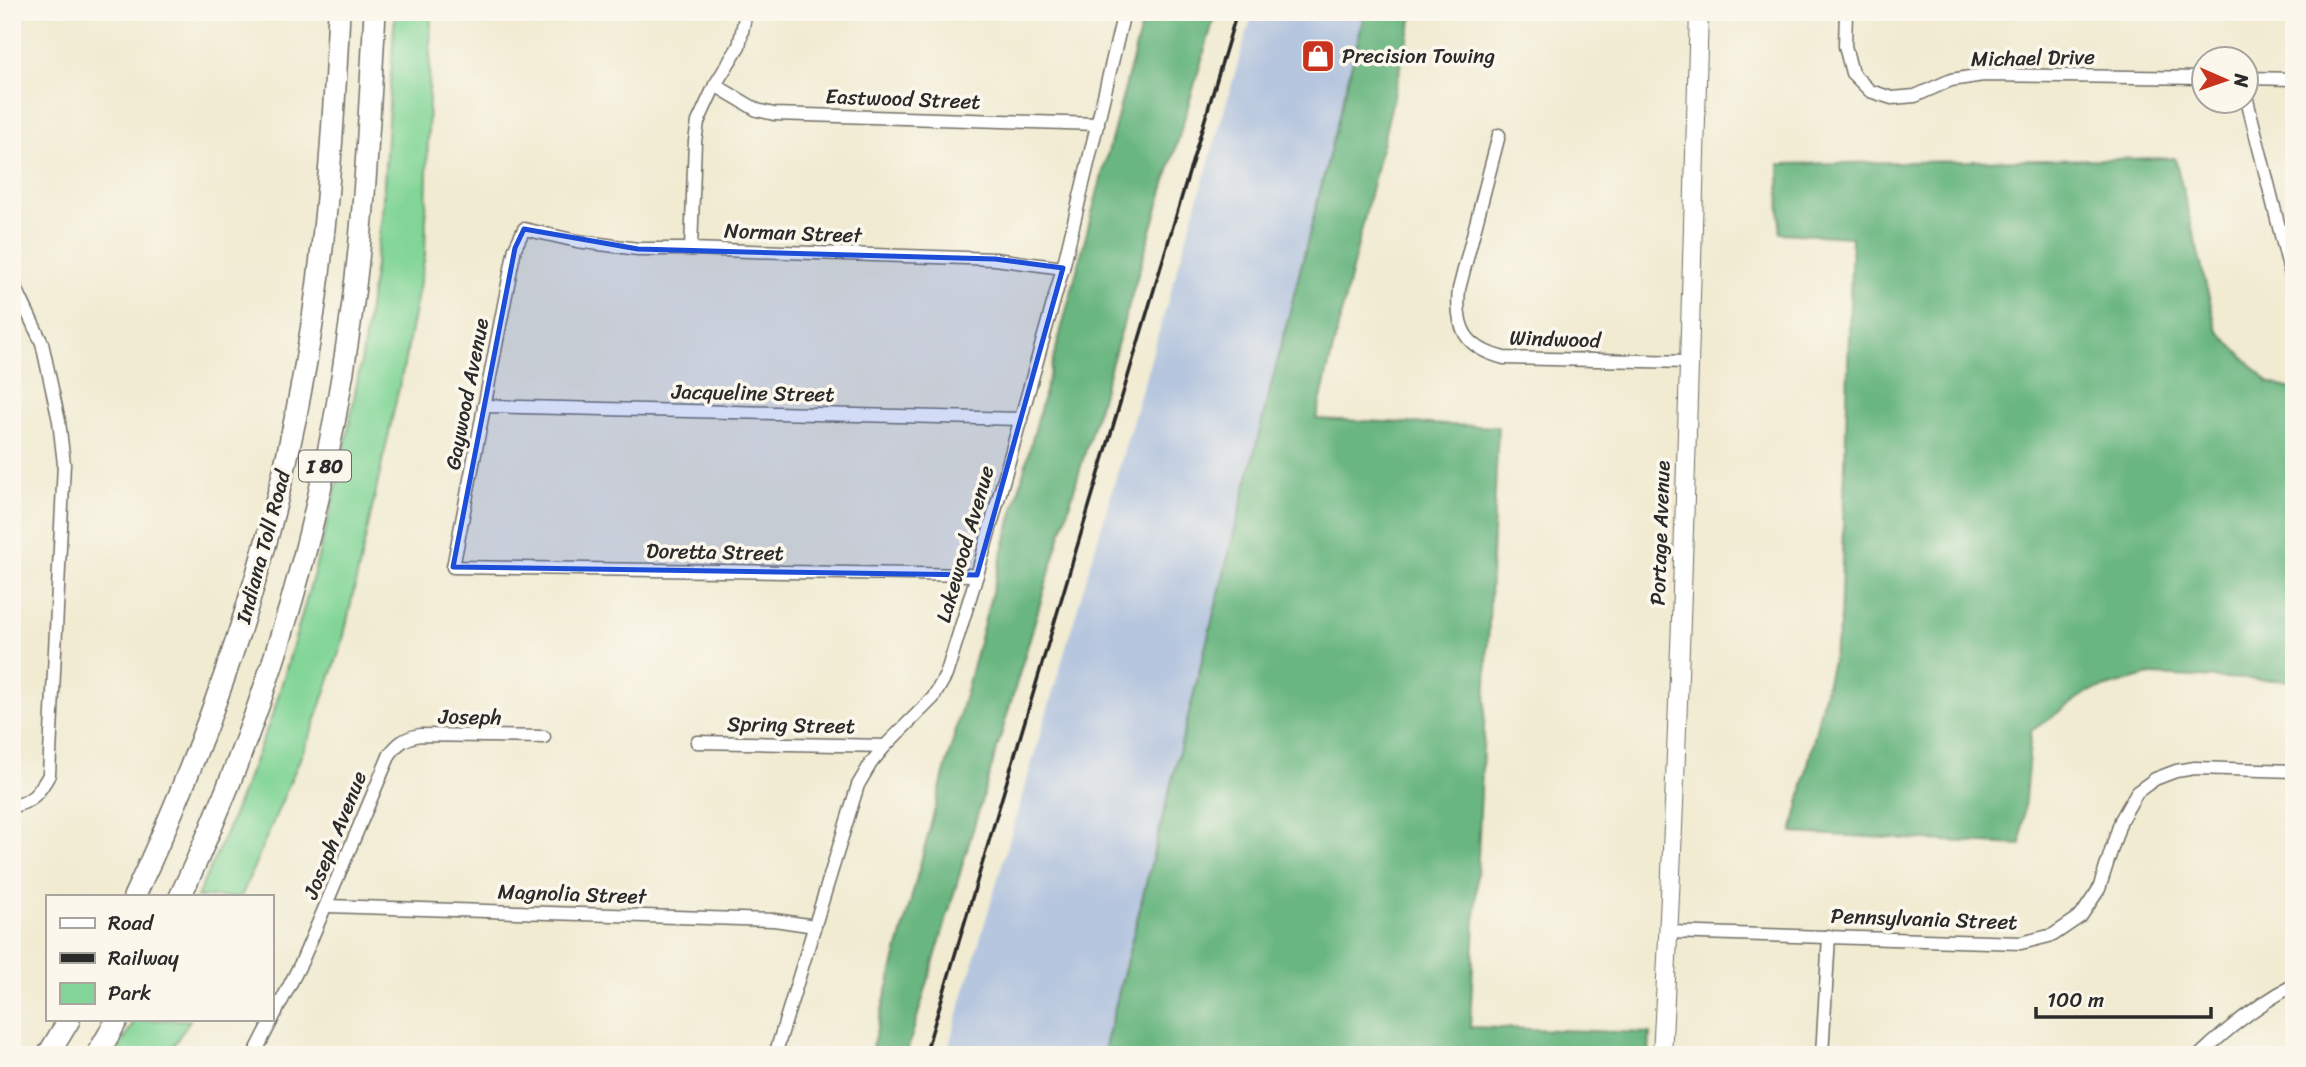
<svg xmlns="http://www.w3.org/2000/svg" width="2306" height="1067" viewBox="0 0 2306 1067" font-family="Sriracha,sans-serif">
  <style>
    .industrial { fill: #b6c6de }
    .green { fill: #82d597; stroke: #568061; stroke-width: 2 }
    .forest { fill: #69b680; stroke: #4a7056; stroke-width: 2 }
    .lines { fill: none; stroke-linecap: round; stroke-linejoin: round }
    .street-casing { stroke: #706e65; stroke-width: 15 }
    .secondary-casing { stroke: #706e65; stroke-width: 20 }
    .highway-casing { stroke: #706e65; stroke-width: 24 }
    .street { stroke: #fff; stroke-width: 12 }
    .secondary { stroke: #fff; stroke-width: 18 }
    .highway { stroke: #fff; stroke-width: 21 }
    .rail { stroke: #2b2b2b; stroke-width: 3.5 }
    .marked { fill: #1d4ed8; fill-opacity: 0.2; stroke: #1d4ed8; stroke-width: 5; stroke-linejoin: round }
    .labels { text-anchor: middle; stroke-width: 7; stroke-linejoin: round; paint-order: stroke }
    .shield { fill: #fbf7ec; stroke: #696865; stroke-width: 2 }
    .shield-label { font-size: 19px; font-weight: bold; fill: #2b2b2b }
    .poi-label { font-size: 21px; fill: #2b2b2b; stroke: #fbf7ec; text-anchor: start }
    .street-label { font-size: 21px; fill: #2b2b2b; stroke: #fbf7ec }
  </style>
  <rect width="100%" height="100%" fill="#fbf7ec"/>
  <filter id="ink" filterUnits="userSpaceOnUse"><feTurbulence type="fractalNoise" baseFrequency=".0143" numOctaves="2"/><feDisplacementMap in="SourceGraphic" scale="14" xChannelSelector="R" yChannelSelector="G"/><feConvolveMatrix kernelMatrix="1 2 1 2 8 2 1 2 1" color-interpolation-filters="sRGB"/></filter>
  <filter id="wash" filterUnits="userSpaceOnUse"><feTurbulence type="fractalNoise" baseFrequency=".00686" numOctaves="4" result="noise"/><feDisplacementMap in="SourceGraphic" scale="28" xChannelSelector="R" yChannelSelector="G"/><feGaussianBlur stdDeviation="1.57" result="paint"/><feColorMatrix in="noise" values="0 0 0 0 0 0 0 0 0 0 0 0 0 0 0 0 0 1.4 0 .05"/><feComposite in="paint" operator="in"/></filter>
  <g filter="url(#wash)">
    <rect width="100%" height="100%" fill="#f1ebd2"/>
    <path class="industrial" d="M 1253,12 L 1365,12 L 1103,1055 L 946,1055 Z"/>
    <g class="green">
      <path d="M 395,12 L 431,12 L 425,255 L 407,351 L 342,644 L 313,728 L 241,897 L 197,897 L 228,828 L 274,711 L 312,580 L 340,473 L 363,351 L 382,215 Z"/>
      <path d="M 135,1020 L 190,1020 L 167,1055 L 115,1055 Z"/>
    </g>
    <g class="forest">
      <path d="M 1145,12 L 1216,12 L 906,1055 L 870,1055 Z"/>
      <path d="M 1365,12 L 1414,12 L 1316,419 L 1498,427 L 1470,1027 L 1650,1033 L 1649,1055 L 1103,1055 Z"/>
      <path d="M 2175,158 L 2217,330 L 2268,382 L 2294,390 L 2294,681 L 2150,675 L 2088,692 L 2031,731 L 2021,845 L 1792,833 L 1840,626 L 1852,237 L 1780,233 L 1779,164 Z"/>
    </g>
  </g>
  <g filter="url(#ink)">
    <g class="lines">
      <g class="street-casing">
        <g id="street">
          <path d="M 1846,12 L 1845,46 L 1852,73 L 1870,91 L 1892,98 L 1915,96 L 1951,80 L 1983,75 L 2204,78"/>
          <path d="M 2246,78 L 2294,79"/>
          <path d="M 715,85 L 757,110 L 774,114 L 1098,124"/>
          <path d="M 2246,96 L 2294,287"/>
          <path d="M 1499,135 L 1459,289 C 1455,328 1465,348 1504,358 L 1689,362"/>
          <path d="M 691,249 L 695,141 L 698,122 L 715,85 L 739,46 L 746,12"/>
          <path d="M 12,280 L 42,343 L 59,421 L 64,464 L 49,775 C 40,791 32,803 12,806"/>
          <path d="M 484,406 L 1021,419"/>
          <path d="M 977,575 L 453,567 L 515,248 L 524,229 L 577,241 L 638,249 L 691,249 L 995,259 L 1063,268"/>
          <path d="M 697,742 L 885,746"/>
          <path d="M 327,906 L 774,920 L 815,926"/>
          <path d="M 1669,932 L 2021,943 L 2053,935 L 2081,916 L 2099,889 L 2121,820 L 2137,792 L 2155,779 L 2176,771 L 2195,768 L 2294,771"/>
          <path d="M 254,1055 L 302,961 L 390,754 C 398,743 405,738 420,735 L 544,737"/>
          <path d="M 775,1055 L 858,785 L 871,763 L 885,746 L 933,698 L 946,675 L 977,575 L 1063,268 L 1124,12"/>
          <path d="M 1822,1055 L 1829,936"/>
          <path d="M 2200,1055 C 2228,1028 2260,1003 2294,985"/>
        </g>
      </g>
      <g class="secondary-casing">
        <path id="secondary" d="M 1662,1055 C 1681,708 1689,360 1699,12"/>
      </g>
      <g class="highway-casing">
        <g id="highway">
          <path d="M 134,897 C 221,713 283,520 313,318 C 328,216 334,115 339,12"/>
          <path d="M 180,897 C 265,716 323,523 350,324 C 365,221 369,117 375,12"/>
          <path d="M 48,1055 L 69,1020"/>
          <path d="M 97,1055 L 117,1020"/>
        </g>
      </g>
      <use href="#street" class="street"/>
      <use href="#secondary" class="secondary"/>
      <use href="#highway" class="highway"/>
      <path class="rail" d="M 925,1055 L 1237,12"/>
    </g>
  </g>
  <path class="marked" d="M 524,229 L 638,249 L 995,259 L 1063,268 L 977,575 L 453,567 L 515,248 Z"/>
  <defs>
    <g id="shop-square" transform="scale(1.75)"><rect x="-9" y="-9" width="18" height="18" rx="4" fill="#c8321e" stroke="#fbf7ec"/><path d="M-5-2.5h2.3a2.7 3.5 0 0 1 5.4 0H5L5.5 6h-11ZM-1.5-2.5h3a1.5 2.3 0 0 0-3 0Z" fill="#fff"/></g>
  </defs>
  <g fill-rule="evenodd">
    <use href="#shop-square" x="1318" y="56"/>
  </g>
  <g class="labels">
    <rect class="shield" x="299" y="450.5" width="52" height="31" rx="5"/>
    <g class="shield-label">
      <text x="325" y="473">I 80</text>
    </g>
    <g class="poi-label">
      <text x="1342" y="63">Precision Towing</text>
    </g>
    <g class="street-label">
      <text transform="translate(2033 58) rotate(-1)" y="7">Michael Drive</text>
      <text transform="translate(903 99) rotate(2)" y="7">Eastwood Street</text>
      <text transform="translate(793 233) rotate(2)" y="7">Norman Street</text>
      <text transform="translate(1555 339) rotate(2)" y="7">Windwood</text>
      <text transform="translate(753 393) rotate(1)" y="7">Jacqueline Street</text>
      <text transform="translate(467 394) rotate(-79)" y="7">Gaywood Avenue</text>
      <text transform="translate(1660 533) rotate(-88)" y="7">Portage Avenue</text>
      <text transform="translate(965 544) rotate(-74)" y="7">Lakewood Avenue</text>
      <text transform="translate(263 547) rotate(-75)" y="7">Indiana Toll Road</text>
      <text transform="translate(715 552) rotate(1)" y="7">Doretta Street</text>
      <text transform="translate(470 717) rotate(1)" y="7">Joseph</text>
      <text transform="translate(791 725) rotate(1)" y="7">Spring Street</text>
      <text transform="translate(335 835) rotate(-68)" y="7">Joseph Avenue</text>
      <text transform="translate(572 894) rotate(2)" y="7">Magnolia Street</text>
      <text transform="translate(1924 919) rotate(2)" y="7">Pennsylvania Street</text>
    </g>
  </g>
  <rect width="2306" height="1067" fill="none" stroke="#fbf7ec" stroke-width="42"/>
  <rect x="46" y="895" width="228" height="126" fill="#fbf7ec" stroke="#a8a59f" stroke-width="2"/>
  <rect x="60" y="918" width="35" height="10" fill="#ffffff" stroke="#a8a59f" stroke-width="2"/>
  <text x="108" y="930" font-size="21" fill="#2b2b2b">Road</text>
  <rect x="60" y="953" width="35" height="10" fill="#2b2b2b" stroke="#a8a59f" stroke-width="2"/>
  <text x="108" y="965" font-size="21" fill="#2b2b2b">Railway</text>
  <rect x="60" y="983" width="35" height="21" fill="#82d597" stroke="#a8a59f" stroke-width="2"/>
  <text x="108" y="1000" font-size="21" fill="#2b2b2b">Park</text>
  <g transform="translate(2225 80) rotate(92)"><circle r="33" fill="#fbf7ec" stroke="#a8a59f" stroke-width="2"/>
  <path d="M0-5L12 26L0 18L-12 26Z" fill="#c8321e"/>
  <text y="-10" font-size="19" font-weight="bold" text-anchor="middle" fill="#2b2b2b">N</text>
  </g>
  <path d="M2036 1007v10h175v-10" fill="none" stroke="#2b2b2b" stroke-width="3.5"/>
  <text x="2047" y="1007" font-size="21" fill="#2b2b2b" stroke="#fbf7ec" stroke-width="5" paint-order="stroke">100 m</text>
</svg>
